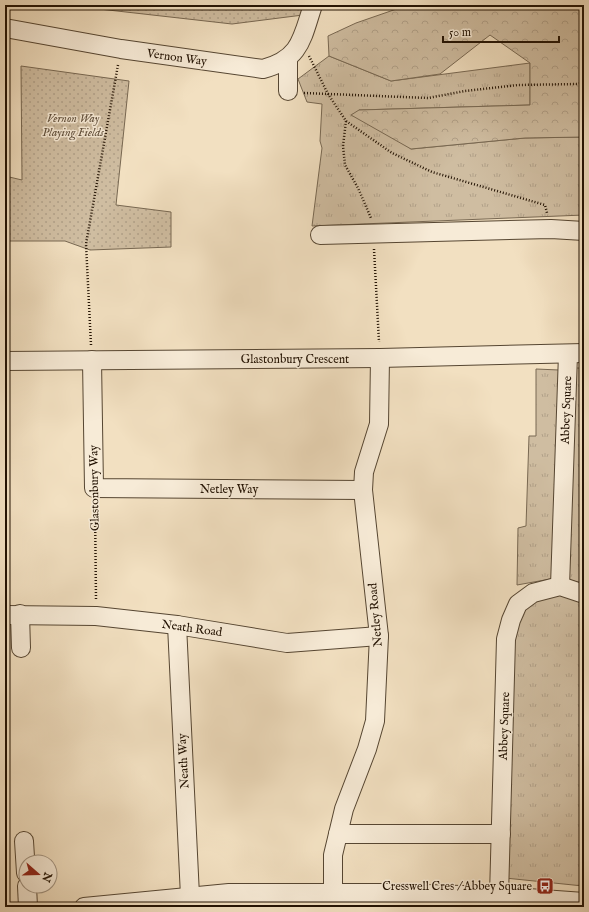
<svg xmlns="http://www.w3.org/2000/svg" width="589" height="912" viewBox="0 0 589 912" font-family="'IM FELL English',serif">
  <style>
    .grass { fill: url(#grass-tufts); stroke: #786852 }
    .forest { fill: url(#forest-crowns); stroke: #786852 }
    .park { fill: url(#park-dots); stroke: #786852 }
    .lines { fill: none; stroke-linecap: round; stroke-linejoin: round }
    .minor-casing { stroke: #564632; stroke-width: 20 }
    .path { stroke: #221203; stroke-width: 2.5; stroke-dasharray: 1 2; stroke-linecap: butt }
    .minor { stroke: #f7ebd7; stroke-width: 18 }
    .labels { text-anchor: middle; stroke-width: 3; stroke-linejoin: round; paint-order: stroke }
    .street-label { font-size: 12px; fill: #221203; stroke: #f7ebd7 }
    .park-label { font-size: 12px; font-style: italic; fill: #5f4e3a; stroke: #f7ebd7 }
    .poi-label { font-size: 12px; fill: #221203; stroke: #f7ebd7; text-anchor: end }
  </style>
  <defs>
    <pattern id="grass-tufts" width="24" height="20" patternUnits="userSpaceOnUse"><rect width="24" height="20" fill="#cfbda1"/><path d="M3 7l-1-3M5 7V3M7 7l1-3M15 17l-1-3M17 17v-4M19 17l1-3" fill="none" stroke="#b1a189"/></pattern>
    <pattern id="forest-crowns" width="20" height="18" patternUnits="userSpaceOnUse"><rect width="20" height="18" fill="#cfbda1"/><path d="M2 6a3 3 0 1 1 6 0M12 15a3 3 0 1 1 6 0" fill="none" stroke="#b1a189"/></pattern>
    <pattern id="park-dots" width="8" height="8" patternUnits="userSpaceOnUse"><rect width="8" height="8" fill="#cfbda1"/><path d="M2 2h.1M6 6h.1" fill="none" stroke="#b1a189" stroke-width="1.8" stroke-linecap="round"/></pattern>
  </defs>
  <rect width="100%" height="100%" fill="#f2e0c1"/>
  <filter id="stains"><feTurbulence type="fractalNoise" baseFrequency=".005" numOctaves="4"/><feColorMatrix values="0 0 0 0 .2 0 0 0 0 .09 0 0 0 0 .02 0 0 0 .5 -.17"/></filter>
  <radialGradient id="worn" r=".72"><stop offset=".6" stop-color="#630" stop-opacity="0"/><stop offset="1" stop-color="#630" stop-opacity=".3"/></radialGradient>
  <g class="grass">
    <path d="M 329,56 L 391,81 L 530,63 L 530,105 L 359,110 L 411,149 L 525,138 L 584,137 L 584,215 L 312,226 L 322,148 L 320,141 L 322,104 L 307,102 L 298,79 Z"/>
    <path d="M 575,368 L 584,368 L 584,584 L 567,579 Z"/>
    <path d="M 536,369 L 559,370 L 556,578 L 517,585 L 518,528 L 526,526 L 529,436 L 536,436 Z"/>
    <path d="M 559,593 L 584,601 L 583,886 L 505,878 L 510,639 L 521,608 L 537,597 Z"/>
  </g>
  <path class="forest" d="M 408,5 L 584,5 L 584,137 L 525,138 L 411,149 L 351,115 L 359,110 L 530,105 L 530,63 L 490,35 L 440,74 L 391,81 L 329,56 L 328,36 L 356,23 Z"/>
  <g class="park">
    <path d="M 64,5 L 306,5 L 303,15 L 232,24 Z"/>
    <path d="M 21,66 L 129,81 L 116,205 L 171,212 L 171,247 L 90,250 L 65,241 L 5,241 L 5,176 L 22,180 Z"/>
  </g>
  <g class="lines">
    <g class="minor-casing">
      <g id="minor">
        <path d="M 5,28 L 121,49 L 263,69 C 301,59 302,38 313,5"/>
        <path d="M 288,59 L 288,91"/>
        <path d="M 320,235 L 551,229 L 584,231"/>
        <path d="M 92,360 L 94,488 L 363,490"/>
        <path d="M 5,361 L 380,358 L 584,353"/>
        <path d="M 560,586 L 568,354"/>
        <path d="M 20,614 L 21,648"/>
        <path d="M 5,615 L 96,616 L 177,625 L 287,643 L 379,636"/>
        <path d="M 177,625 L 190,896"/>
        <path d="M 338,834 L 501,834"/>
        <path d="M 24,841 L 26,873"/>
        <path d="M 27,886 L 28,907"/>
        <path d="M 333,892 L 333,855 L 344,809 L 367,749 L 375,721 L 379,636 L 363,490 L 364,472 L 379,424 L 380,358"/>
        <path d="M 499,896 L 506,639 L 511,620 L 518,604 L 533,593 L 560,586 L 584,594"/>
        <path d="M 84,907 L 229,893 L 388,893 L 499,896 L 584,902"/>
      </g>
    </g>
    <g class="path">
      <path d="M 309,56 L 328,94 L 346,121 L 392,153 L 432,172 L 545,205 L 547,213"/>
      <path d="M 304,93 L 428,98 L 465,91 L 518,85 L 578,84 L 584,82"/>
      <path d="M 346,121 L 343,146 L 345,165 L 358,188 L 371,218"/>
      <path d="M 374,249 L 379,342"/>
      <path d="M 91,345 L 86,244 L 118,65"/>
      <path d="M 95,505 L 96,600"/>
    </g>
    <use href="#minor" class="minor"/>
  </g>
  <defs>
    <g id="bus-square" transform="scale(0.9)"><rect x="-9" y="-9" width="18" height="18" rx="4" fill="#8f2418" stroke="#f7ebd7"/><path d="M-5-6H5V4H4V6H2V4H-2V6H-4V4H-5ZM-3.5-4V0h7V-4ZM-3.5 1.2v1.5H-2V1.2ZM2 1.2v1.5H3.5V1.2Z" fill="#fff"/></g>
  </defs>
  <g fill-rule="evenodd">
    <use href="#bus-square" x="545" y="886"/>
  </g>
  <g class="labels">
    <g class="street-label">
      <text transform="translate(177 57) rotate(8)" y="4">Vernon Way</text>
      <text x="295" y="363">Glastonbury Crescent</text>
      <text transform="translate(566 410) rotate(-88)" y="4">Abbey Square</text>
      <text transform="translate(94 488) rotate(-91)" y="4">Glastonbury Way</text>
      <text x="229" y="493">Netley Way</text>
      <text transform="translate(375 615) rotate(-95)" y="4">Netley Road</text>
      <text transform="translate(192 628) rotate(8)" y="4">Neath Road</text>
      <text transform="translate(504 726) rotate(-88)" y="4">Abbey Square</text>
      <text transform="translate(183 761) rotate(-93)" y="4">Neath Way</text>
    </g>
    <g class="park-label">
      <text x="73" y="122">Vernon Way<tspan x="73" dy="14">Playing Fields</tspan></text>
    </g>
    <g class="poi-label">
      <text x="532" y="890">Cresswell Cres / Abbey Square</text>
    </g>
  </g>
  <rect width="589" height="912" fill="none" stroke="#f2e0c1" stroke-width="20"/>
  <rect x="6" y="6" width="577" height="900" fill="none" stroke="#221203" stroke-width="2"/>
  <rect x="10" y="10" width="569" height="892" fill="none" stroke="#221203"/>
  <g transform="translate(38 874) rotate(110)"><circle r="19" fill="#f7ebd7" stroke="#a29482"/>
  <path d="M0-3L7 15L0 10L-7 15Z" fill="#8f2418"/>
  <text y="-6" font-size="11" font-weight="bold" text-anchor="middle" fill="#221203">N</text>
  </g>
  <path d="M443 36v6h116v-6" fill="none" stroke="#221203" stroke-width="2"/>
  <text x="449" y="36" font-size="12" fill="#221203" stroke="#f7ebd7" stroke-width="3" paint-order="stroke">50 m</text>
  <rect width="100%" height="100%" filter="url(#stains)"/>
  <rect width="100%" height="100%" fill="url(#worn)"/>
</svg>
